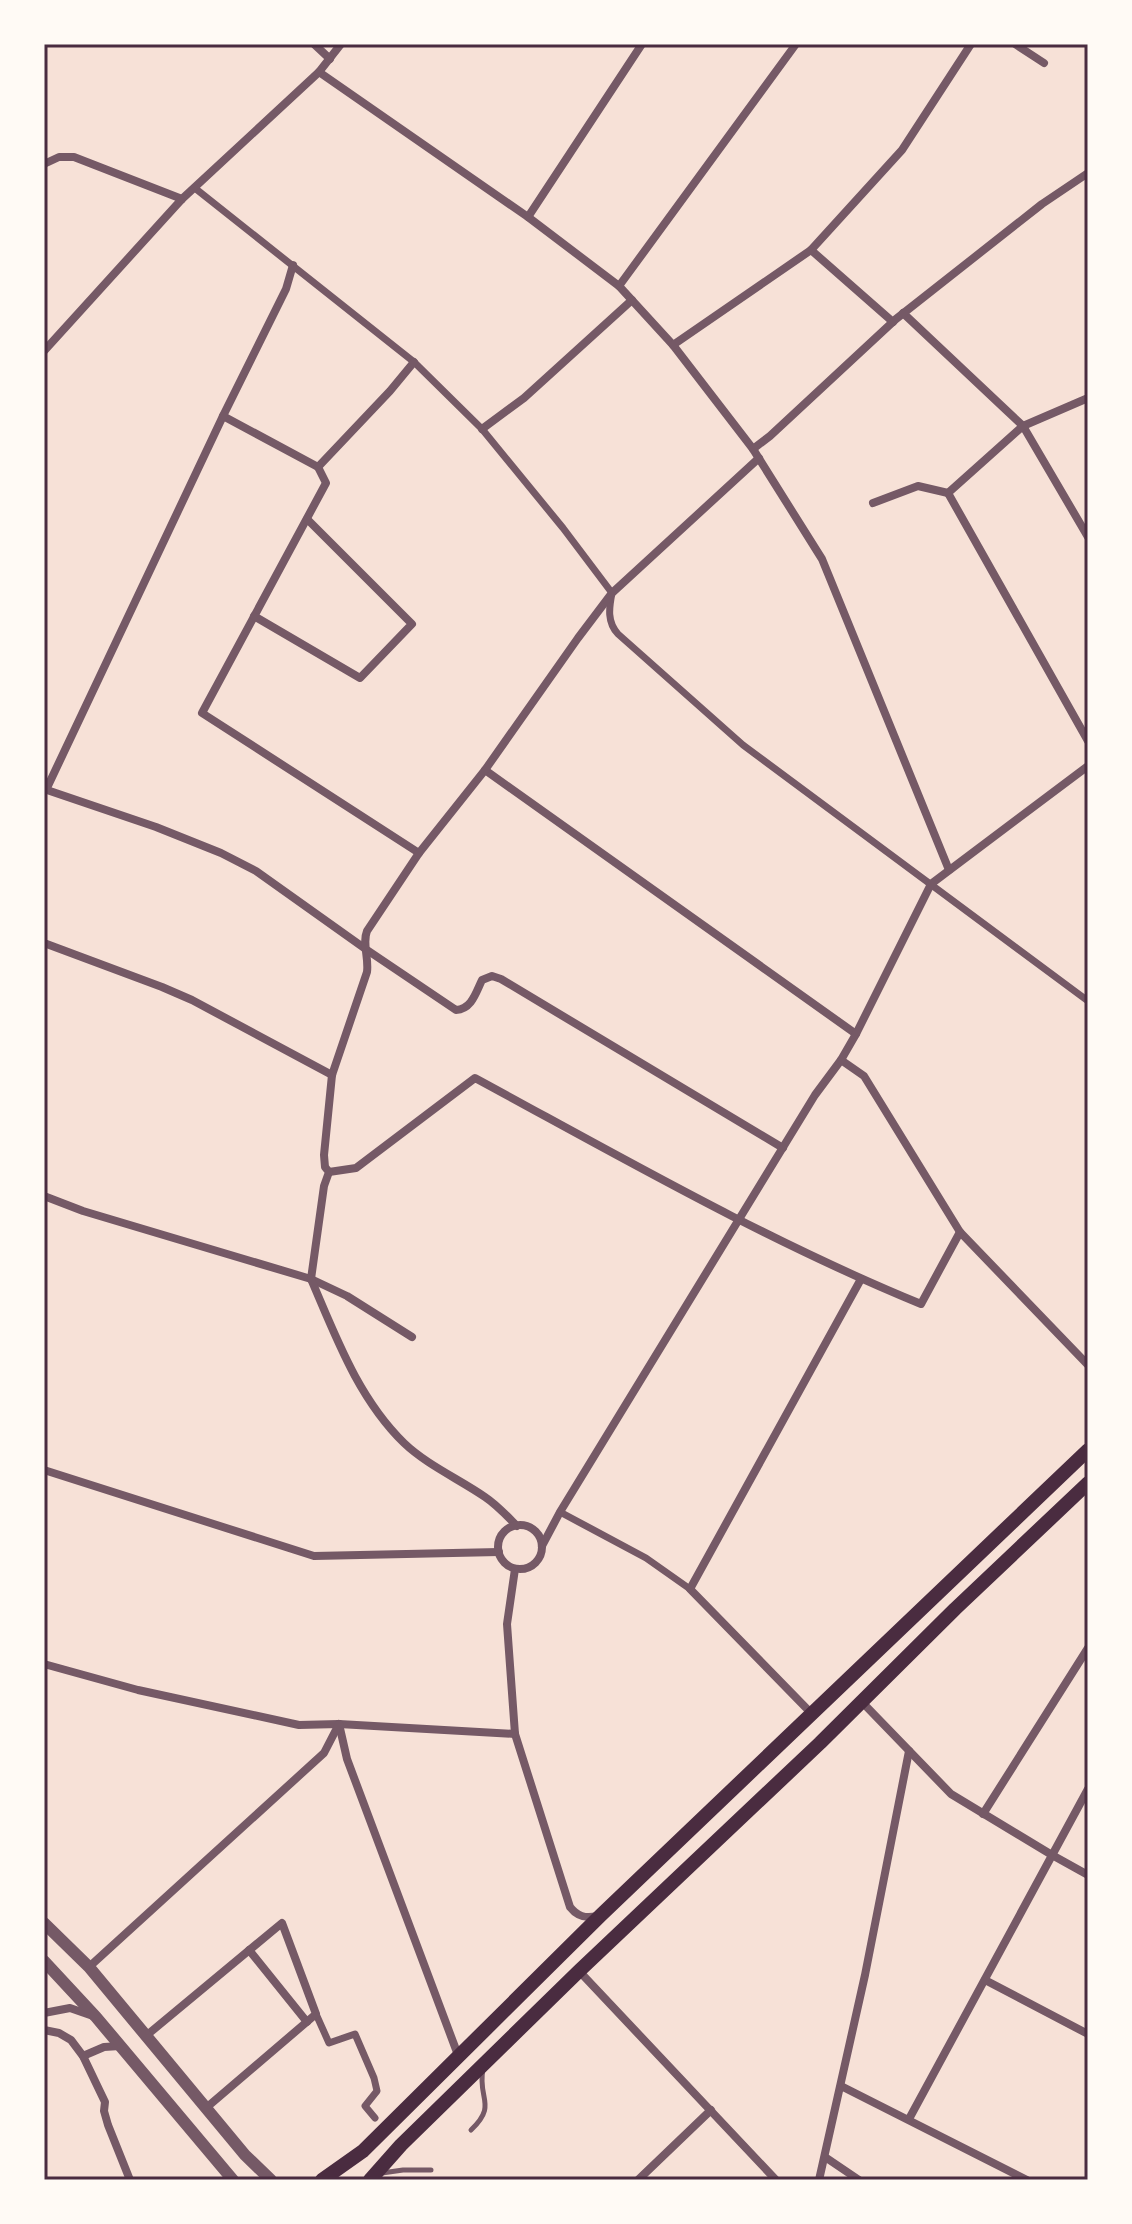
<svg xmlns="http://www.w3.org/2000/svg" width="1132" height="2224" viewBox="0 0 1132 2224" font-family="Roboto,sans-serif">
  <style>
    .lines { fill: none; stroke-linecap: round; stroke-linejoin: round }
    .service { stroke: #755966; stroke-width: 5 }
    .pedestrian { stroke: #755966; stroke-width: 7 }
    .minor { stroke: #755966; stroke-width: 8 }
    .tertiary { stroke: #755966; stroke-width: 12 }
    .secondary { stroke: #4a2c40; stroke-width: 14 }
    .neatline { fill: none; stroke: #4a2c40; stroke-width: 3 }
  </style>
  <rect width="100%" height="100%" fill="#f7e1d7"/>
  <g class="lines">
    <g class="service">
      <path d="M 471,2130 C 498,2104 477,2099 483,2069"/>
      <path d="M 382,2173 L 403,2170 L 431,2170"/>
    </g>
    <g class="pedestrian">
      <path d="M 196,189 L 414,362 L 482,429 L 563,528 L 612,593 C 609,608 607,622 618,634 L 743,745 L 1088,1001"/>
      <path d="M 560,1512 L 646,1558 L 690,1589"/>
      <path d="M 316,2014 L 329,2043 L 355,2034 L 374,2078 L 377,2091 L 365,2106 L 375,2118"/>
    </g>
    <g class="minor">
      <path d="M 314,44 L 330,59"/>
      <path d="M 1015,44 L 1044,63"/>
      <path d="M 319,72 L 528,217 L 619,286 L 673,345 L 753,449 L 822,559 L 949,870"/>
      <path d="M 44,164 L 59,157 L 74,157 L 182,199"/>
      <path d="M 528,217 L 642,44"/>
      <path d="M 811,250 L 893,322"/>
      <path d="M 619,286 L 796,44"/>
      <path d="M 903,313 L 1023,426 L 1088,537"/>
      <path d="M 673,345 L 811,250 L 902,150 L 971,44"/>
      <path d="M 44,351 L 182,199 L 319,72 L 341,44"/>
      <path d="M 1088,398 L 1023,426 L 948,493 L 1088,741"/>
      <path d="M 223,416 L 318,467 L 390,391 L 414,362"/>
      <path d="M 482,429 L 524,398 L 632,300"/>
      <path d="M 753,449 L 770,436 L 896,319 L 1042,204 L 1088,173"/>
      <path d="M 318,467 L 326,483 L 202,713 L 419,853"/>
      <path d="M 873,503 L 918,486 L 948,493"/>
      <path d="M 254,616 L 360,678 L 412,624 L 307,519"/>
      <path d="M 485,770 L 856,1034"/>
      <path d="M 44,789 L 156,827 L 221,853 L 256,871 L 367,950 L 456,1010 C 472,1009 476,992 482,980 L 492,976 L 501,979 L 783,1148"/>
      <path d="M 46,790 L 223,416 L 286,289 L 293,265"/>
      <path d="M 44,943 L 162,987 L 192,1000 L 332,1075"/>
      <path d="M 841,1060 L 864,1076 L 960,1232 L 1088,1365"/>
      <path d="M 329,1172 L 356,1168 L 475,1078 C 621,1157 767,1241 921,1304 L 960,1232"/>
      <path d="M 44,1196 L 83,1211 L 311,1279 L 347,1296 L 412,1337"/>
      <path d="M 311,1279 L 324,1186 L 329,1172 L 325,1167 L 324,1155 L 332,1075 L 367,972 C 369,958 362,943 367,931 L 419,853 L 485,770 L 578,638 L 612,593 L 759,458"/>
      <path d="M 311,1279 C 336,1337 358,1398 404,1443 C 427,1465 459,1479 485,1497 C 497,1505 507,1516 517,1526"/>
      <path d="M 44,1470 L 314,1556 L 499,1552"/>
      <circle cx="520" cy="1547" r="22"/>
      <path d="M 542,1546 L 560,1512 L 815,1095 L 841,1060 L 856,1034 L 931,884 L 1088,766"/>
      <path d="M 515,1569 L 507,1624 L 515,1734 L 570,1907 C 577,1916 585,1919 597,1916"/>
      <path d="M 44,1664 L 138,1690 L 299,1725 L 339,1724 L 515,1734"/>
      <path d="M 861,1701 L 951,1794 L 1052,1855 L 1088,1875"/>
      <path d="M 812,1714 L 690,1589 L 861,1279"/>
      <path d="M 339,1724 L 347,1759 L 458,2055"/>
      <path d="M 983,1814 L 1088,1648"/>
      <path d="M 249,1950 L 307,2022"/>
      <path d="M 89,1967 L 324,1753 L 339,1724"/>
      <path d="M 579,1971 L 776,2180"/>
      <path d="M 985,1980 L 1088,2034"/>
      <path d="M 44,2013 L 70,2008 L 93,2016"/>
      <path d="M 44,2030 L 59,2033 L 71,2040 L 83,2056 L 105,2102 L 104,2111 L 108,2125 L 130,2180"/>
      <path d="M 147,2035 L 282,1923 L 316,2014 L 206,2108"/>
      <path d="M 83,2056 L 104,2047 L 120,2046"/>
      <path d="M 841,2086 L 1027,2180"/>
      <path d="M 909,2119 L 1088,1789"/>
      <path d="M 825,2157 L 859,2180"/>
      <path d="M 638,2180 L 711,2110"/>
      <path d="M 819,2180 L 865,1975 L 909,1751"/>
    </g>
    <g class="tertiary">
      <path d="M 44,1923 L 89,1967 L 245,2155 L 271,2180"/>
      <path d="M 44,1961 L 96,2017 L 233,2180"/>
    </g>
    <g class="secondary">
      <path d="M 322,2180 L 363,2151 L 601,1915 L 1088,1450"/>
      <path d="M 370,2180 L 401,2145 L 579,1971 L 820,1743 L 955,1609 L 1088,1483"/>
    </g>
  </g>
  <rect width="1132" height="2224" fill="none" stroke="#fffaf5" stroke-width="92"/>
  <rect x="46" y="46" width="1040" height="2132" class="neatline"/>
</svg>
